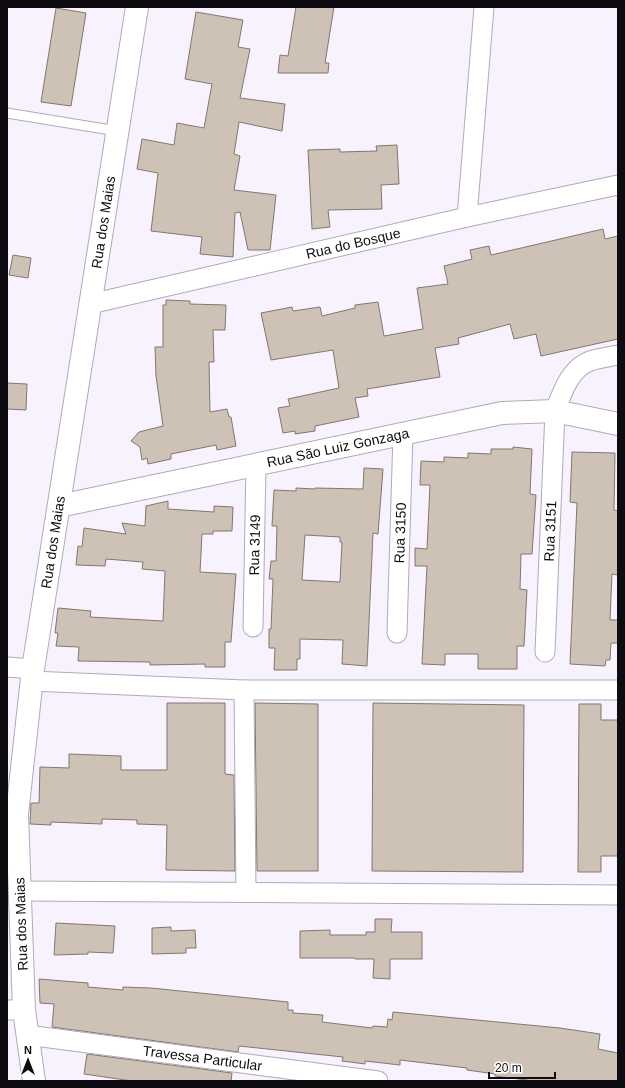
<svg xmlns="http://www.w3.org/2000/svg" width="625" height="1088" viewBox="0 0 625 1088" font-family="Arial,sans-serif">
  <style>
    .building { fill: #cec1b6; stroke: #83776d; fill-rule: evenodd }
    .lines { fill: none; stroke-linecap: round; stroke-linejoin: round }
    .service-casing { stroke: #b0aab8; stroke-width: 11 }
    .minor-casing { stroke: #b0aab8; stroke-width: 21 }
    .tertiary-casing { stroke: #b0aab8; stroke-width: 24 }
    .service { stroke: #fff; stroke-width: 9 }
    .minor { stroke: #fff; stroke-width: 19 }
    .tertiary { stroke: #fff; stroke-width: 22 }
    .labels { text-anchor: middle; stroke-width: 4; stroke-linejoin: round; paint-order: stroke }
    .street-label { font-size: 14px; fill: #0e0c10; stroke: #fff }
  </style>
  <rect width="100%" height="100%" fill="#f7f2fe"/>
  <g class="building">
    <path d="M 296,7 L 334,7 L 325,63 L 329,63 L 328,73 L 278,73 L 280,55 L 288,56 Z"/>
    <path d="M 56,8 L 86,13 L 71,106 L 41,102 Z"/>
    <path d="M 196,12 L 243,20 L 238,47 L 250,49 L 240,98 L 285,104 L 282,131 L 239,122 L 234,154 L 240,156 L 234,190 L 276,195 L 270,250 L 248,250 L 240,212 L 235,213 L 233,257 L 200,254 L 202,237 L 151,231 L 158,173 L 137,169 L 142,139 L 174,145 L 177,123 L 204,128 L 212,84 L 185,79 Z"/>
    <path d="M 397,145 L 399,184 L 381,185 L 382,209 L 328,210 L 330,227 L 312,229 L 308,150 L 340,149 L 340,152 L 377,151 L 376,146 Z"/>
    <path d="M 603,229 L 605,239 L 618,236 L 618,339 L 541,356 L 536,334 L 514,339 L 510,324 L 458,338 L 459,344 L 435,348 L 440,377 L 367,389 L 368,396 L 355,398 L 359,417 L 315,426 L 315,431 L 295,434 L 295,431 L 283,433 L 278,408 L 290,406 L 288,399 L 339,388 L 333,350 L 271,360 L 261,313 L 292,307 L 293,311 L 320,307 L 322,316 L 355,308 L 355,305 L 378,302 L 384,336 L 423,329 L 417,288 L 448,284 L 444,266 L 472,259 L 470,250 L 489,246 L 491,255 Z"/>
    <path d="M 13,255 L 31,258 L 28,278 L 9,275 Z"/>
    <path d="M 166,300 L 190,301 L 190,304 L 226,305 L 225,330 L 213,330 L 214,362 L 209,362 L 210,412 L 227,409 L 229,417 L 231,417 L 236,446 L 217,450 L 216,445 L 171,454 L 171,459 L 148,464 L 147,458 L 142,460 L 140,447 L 131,441 L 139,432 L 163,426 L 156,376 L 155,347 L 163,347 L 163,305 L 166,305 Z"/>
    <path d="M 7,383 L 27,384 L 26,410 L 7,409 Z"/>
    <path d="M 513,447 L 532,449 L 530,494 L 536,495 L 532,554 L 521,554 L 520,589 L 527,590 L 524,646 L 517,646 L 517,669 L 478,669 L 478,654 L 445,654 L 445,665 L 422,664 L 427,566 L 415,566 L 415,548 L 427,549 L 430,485 L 420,485 L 421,461 L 444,462 L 444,457 L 468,458 L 468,453 L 491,454 L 491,449 L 513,449 Z"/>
    <path d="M 572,452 L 615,453 L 614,510 L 618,511 L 618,575 L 612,574 L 610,620 L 618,620 L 618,643 L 611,643 L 610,660 L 606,660 L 605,666 L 570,664 L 577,503 L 570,502 Z"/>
    <path d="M 364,468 L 383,469 L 378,534 L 373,533 L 367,666 L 342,664 L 343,640 L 300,639 L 300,659 L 297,659 L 297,670 L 274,670 L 275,648 L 269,648 L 269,629 L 271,629 L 273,579 L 269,579 L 271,561 L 276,561 L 277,526 L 272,526 L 274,490 L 296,491 L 296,488 L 315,489 L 315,488 L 363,489 ZM 305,535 L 340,537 L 340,542 L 342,542 L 340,582 L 302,580 Z"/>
    <path d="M 168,501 L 168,509 L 214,512 L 214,506 L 233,507 L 232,531 L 213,531 L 213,534 L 202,534 L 200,572 L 236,574 L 231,642 L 225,642 L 225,667 L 205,667 L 205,664 L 150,665 L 150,662 L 78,661 L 79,647 L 56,646 L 58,633 L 55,633 L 58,608 L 91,611 L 90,617 L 163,621 L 165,571 L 142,569 L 143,562 L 106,559 L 105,566 L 76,565 L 78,546 L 82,547 L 84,528 L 126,534 L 122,523 L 145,526 L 146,506 Z"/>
    <path d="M 167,703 L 225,703 L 225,774 L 234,775 L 235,871 L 166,870 L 167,825 L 137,824 L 137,820 L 102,819 L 102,824 L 51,822 L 51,825 L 30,824 L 31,803 L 39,803 L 40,767 L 69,768 L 69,754 L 121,756 L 121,770 L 167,770 Z"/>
    <path d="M 255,703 L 318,704 L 318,871 L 257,871 Z"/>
    <path d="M 373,703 L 524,705 L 523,872 L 372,871 Z"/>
    <path d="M 579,704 L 601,704 L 601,720 L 618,720 L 618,856 L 601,856 L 601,872 L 578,872 Z"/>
    <path d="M 375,919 L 392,919 L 391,932 L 422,932 L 422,959 L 390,959 L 390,979 L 373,978 L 374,959 L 355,959 L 355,958 L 300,958 L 300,931 L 330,930 L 330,935 L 366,935 L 366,932 L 375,932 Z"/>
    <path d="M 56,923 L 115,926 L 113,953 L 88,952 L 88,954 L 54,955 Z"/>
    <path d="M 171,927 L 171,931 L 195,930 L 196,948 L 186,948 L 186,953 L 152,954 L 152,928 Z"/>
    <path d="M 39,979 L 88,983 L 88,987 L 123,990 L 123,987 L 151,988 L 288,1002 L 288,1010 L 293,1010 L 293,1013 L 323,1015 L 322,1022 L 372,1028 L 373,1026 L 387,1027 L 388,1019 L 392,1020 L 393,1012 L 560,1028 L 600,1034 L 598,1049 L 618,1053 L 618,1081 L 534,1081 L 495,1076 L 495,1074 L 467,1070 L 467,1068 L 400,1060 L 400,1065 L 365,1061 L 365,1064 L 342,1061 L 343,1057 L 239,1046 L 238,1052 L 52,1027 L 54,1004 L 40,1003 Z"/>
    <path d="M 87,1054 L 232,1073 L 231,1081 L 132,1081 L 84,1074 Z"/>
  </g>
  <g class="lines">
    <g class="service-casing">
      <path id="service" d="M 7,113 L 117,131"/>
    </g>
    <g class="minor-casing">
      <g id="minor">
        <path d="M 467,217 L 484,7"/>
        <path id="s1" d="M 90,304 L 467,217 L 618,185"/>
        <path id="s2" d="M 253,627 L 256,464"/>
        <path id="s3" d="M 397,633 L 403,433"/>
        <path id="s4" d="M 545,652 L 555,411 C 562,393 570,368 590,361 C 599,358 609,357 618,355"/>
        <path d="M 7,667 L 33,669"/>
        <path d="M 31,681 L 244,690"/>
        <path d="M 20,891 L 618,895"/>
        <path d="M 246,892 L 244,690 L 618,690"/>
        <path d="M 7,1010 L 24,1010"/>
        <path id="s5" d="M 27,1035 L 378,1081"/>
      </g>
    </g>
    <g class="tertiary-casing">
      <g id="tertiary">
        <path id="s6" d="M 59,506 L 502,413 L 555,411 L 618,424"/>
        <path id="s7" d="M 34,1081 L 24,1010 L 17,814 L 33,669 L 137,7"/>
      </g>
    </g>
    <use href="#service" class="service"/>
    <use href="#minor" class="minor"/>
    <use href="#tertiary" class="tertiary"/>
  </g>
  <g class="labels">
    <g class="street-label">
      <text dy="5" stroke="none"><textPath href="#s7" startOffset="866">Rua dos Maias</textPath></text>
      <text dy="5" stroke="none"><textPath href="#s1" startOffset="270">Rua do Bosque</textPath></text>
      <text dy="5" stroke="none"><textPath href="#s6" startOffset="285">Rua São Luiz Gonzaga</textPath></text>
      <text dy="5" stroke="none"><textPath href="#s4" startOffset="121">Rua 3151</textPath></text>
      <text dy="5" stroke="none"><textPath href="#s3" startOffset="100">Rua 3150</textPath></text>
      <text dy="5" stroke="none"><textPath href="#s7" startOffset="542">Rua dos Maias</textPath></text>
      <text dy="5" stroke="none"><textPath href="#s2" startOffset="82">Rua 3149</textPath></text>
      <text transform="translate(21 924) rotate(-92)" y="5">Rua dos Maias</text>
      <text dy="5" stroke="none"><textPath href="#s5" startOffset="177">Travessa Particular</textPath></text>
    </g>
  </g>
  <rect width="625" height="1088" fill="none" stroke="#0e0c10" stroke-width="16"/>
  <g transform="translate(28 1060)" stroke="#ffffff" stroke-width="3" paint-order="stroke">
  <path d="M0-3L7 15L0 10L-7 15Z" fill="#0e0c10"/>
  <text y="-6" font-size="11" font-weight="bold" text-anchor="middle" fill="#0e0c10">N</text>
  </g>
  <path d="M489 1072v6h66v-6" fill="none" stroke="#0e0c10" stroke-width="2"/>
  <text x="495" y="1072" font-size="12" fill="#0e0c10" stroke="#ffffff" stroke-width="3" paint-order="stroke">20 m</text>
</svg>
